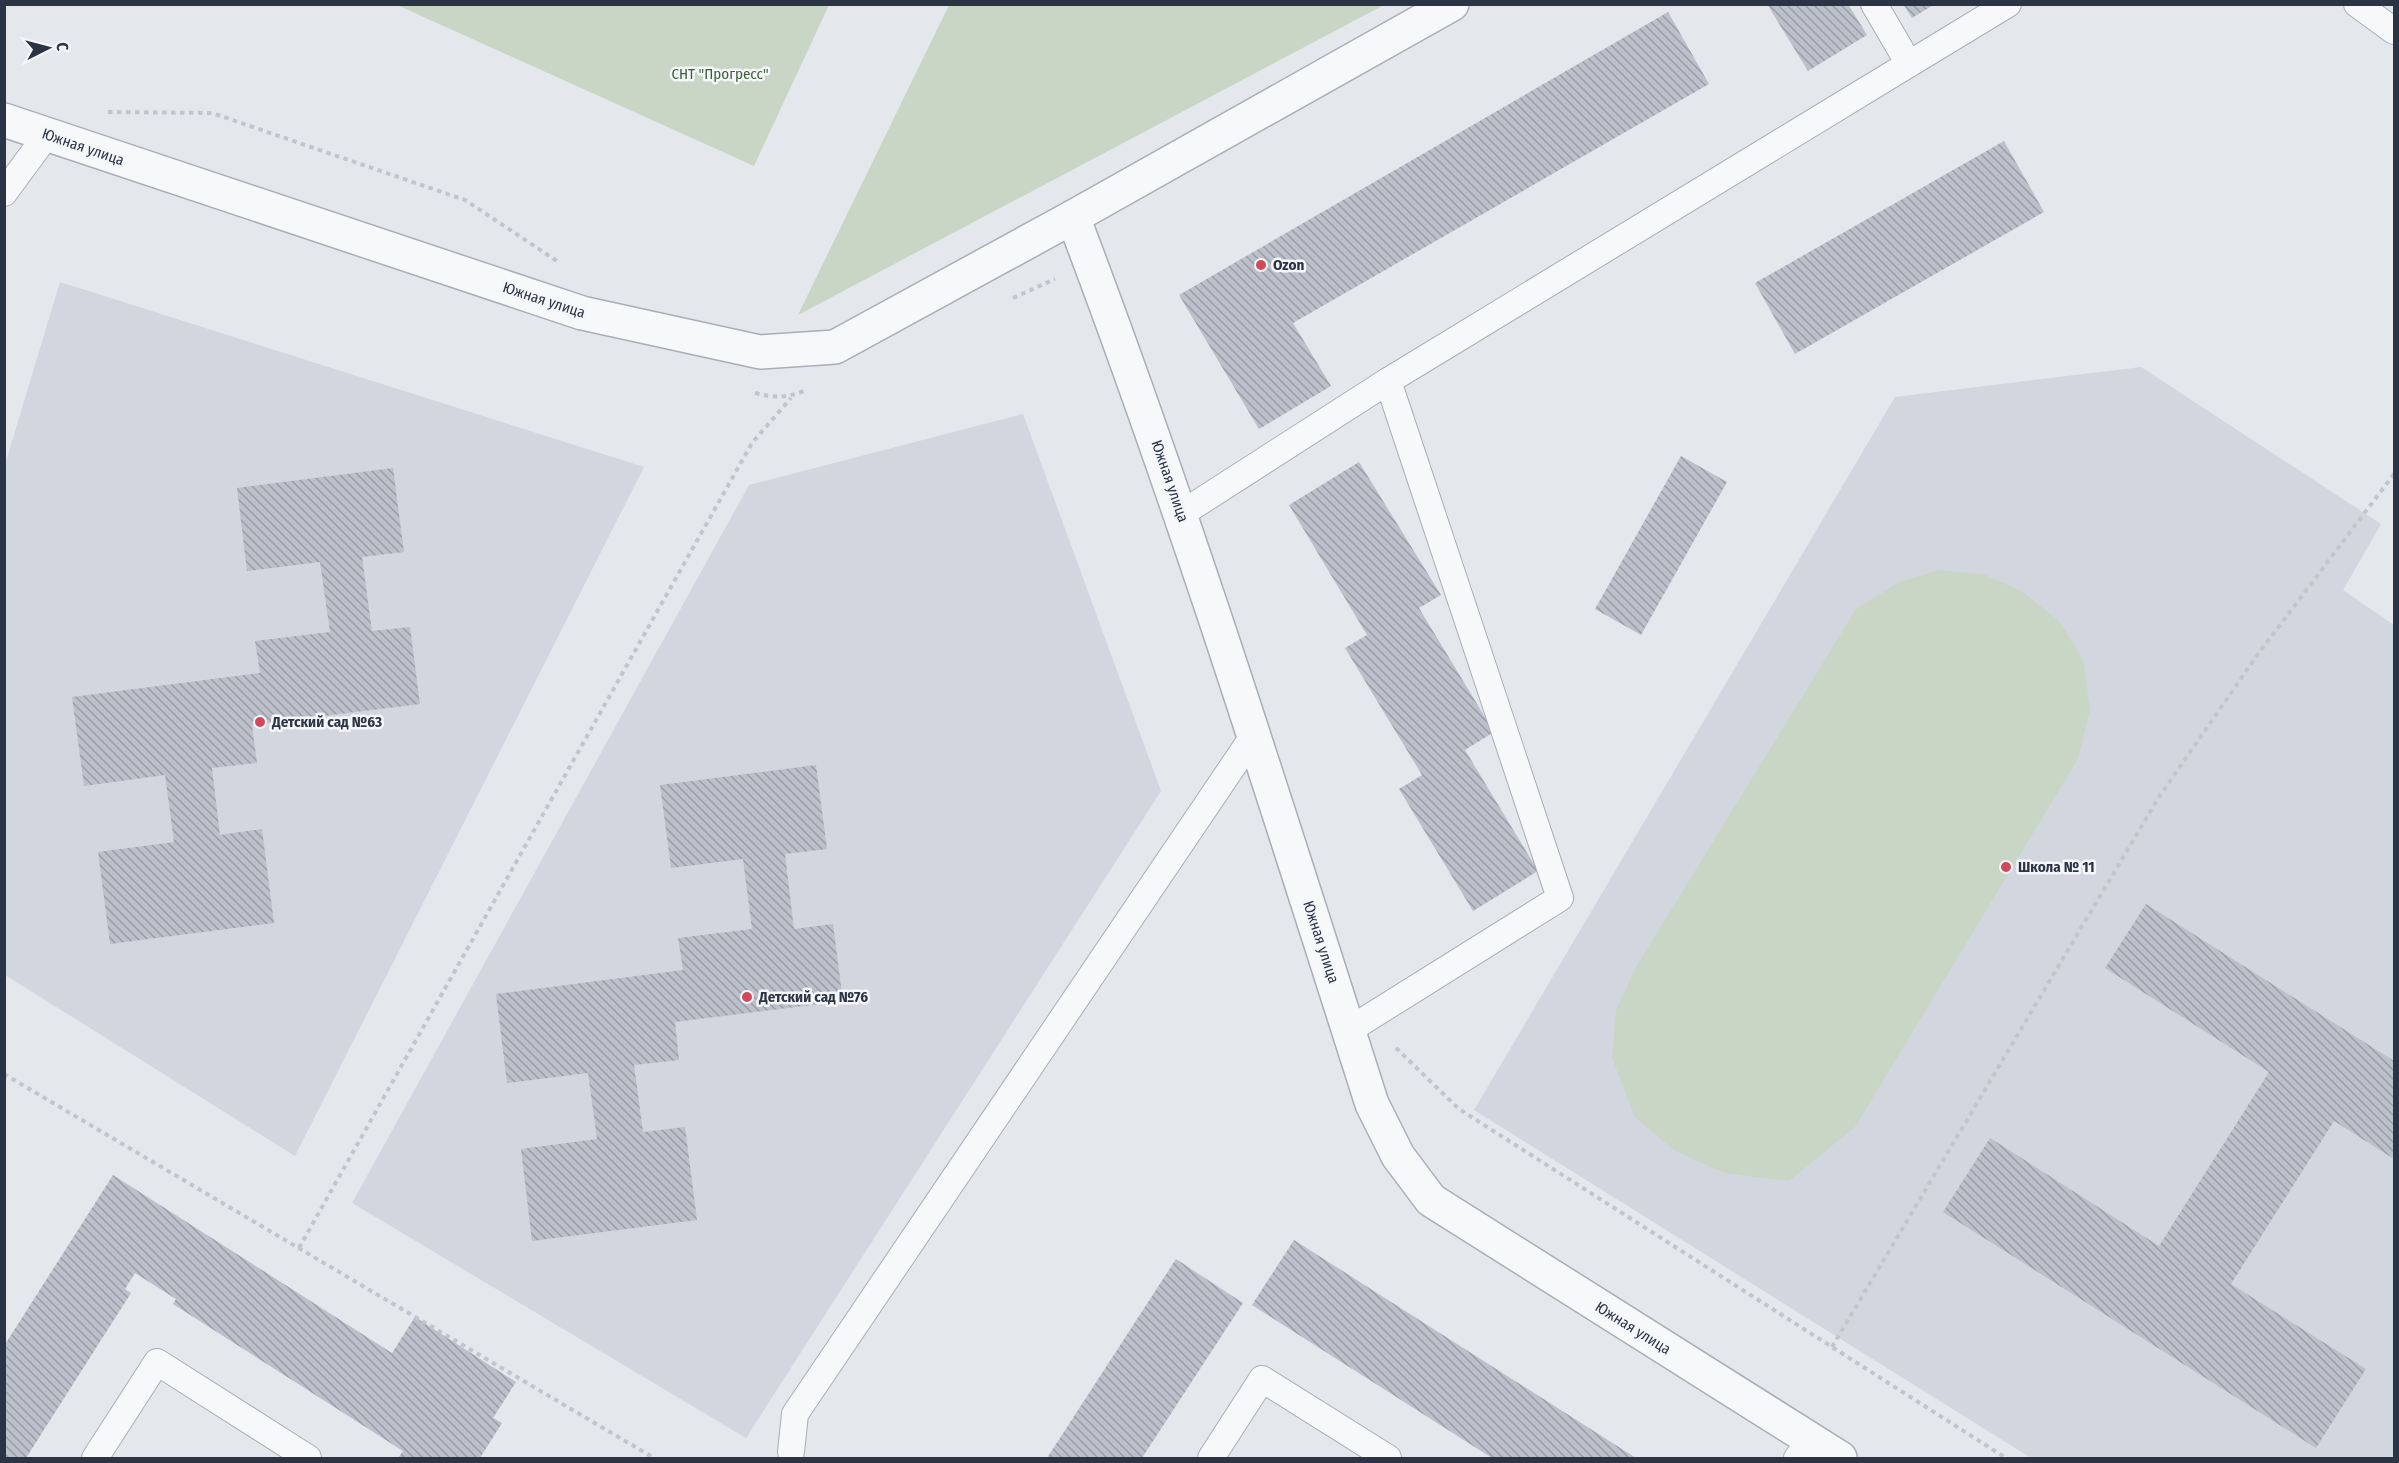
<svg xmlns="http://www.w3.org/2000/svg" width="2399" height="1463" viewBox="0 0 2399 1463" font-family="'Fira Sans Condensed',sans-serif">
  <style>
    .built { fill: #d2d6de }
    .green { fill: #c9d6c5 }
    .building { fill: url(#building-back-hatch) }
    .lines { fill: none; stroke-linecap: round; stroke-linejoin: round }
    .service-casing { stroke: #a9aeb7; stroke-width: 28 }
    .minor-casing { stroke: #a9aeb7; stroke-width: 36 }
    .path { stroke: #c2c5cb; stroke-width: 4; stroke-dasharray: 4.5 4.5; stroke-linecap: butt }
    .service { stroke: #f7f8fa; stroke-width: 26 }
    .minor { stroke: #f7f8fa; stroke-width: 33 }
    .poi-dot { fill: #d1495b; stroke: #f4f6f9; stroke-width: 2 }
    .labels { text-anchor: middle; stroke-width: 5; stroke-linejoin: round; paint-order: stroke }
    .park-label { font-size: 15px; fill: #3f6138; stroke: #f4f6f9 }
    .street-label { font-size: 15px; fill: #2b3445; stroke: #f4f6f9 }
    .poi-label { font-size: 15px; font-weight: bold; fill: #2b3445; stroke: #f4f6f9; text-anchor: start }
  </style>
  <defs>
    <pattern id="building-back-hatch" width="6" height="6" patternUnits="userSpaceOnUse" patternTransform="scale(1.5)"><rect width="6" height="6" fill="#bbc0ca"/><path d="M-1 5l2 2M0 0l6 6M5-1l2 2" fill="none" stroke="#989da6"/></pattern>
  </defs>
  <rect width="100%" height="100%" fill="#e4e7ec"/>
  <g class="built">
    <path d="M 60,282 L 644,467 L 295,1156 L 5,975 L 4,468 Z"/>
    <path d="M 2141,367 L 2381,524 L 2343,590 L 2394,625 L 2394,1458 L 2031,1458 L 1474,1110 L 1895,397 Z"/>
    <path d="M 1023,414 L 1161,791 L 746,1438 L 352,1203 L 749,485 Z"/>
  </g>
  <g class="green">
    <path d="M 397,5 L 829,5 L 754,166 Z"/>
    <path d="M 949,5 L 949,4 L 1384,5 L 798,315 Z"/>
    <path d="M 1940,570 L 1986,575 L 2023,592 L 2059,621 L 2083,659 L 2090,709 L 2078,759 L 1855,1127 L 1789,1181 L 1725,1173 L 1675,1151 L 1635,1117 L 1612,1058 L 1616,1010 L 1636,967 L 1856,609 L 1899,582 Z"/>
  </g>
  <g class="building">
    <path d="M 1767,4 L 1848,4 L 1867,35 L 1808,71 Z"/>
    <path d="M 1903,4 L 1935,4 L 1912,18 Z"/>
    <path d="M 1668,12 L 1709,84 L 1293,323 L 1331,386 L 1259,429 L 1179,295 Z"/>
    <path d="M 2004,141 L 2044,212 L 1795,354 L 1755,283 Z"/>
    <path d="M 1681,456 L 1727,482 L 1641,635 L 1595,609 Z"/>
    <path d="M 1359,462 L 1441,595 L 1419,608 L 1494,732 L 1465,750 L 1538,871 L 1473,911 L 1399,789 L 1422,775 L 1345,648 L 1367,635 L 1289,505 Z"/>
    <path d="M 393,468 L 404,552 L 362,557 L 372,631 L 410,627 L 420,704 L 252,725 L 257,763 L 212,768 L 220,835 L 262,829 L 274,923 L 110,944 L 98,852 L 174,842 L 165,775 L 84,786 L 72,697 L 260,673 L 255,641 L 330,632 L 320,562 L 247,571 L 237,488 Z"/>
    <path d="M 816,765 L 827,849 L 785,854 L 794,929 L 833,924 L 843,1001 L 675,1022 L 679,1060 L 634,1065 L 643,1132 L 685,1127 L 697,1220 L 532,1241 L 521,1149 L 597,1139 L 588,1073 L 507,1083 L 496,994 L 683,970 L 678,938 L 752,929 L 743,859 L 671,868 L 660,785 Z"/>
    <path d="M 2146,904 L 2394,1061 L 2394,1159 L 2334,1121 L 2231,1284 L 2366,1369 L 2316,1448 L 1943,1212 L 1990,1138 L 2159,1246 L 2269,1072 L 2105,968 Z"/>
    <path d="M 113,1175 L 392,1353 L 415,1317 L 516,1382 L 493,1418 L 502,1423 L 480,1458 L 398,1458 L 403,1451 L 173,1304 L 176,1299 L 135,1273 L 125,1289 L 131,1293 L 26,1458 L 4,1458 L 4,1346 Z"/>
    <path d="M 1294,1240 L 1636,1458 L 1492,1458 L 1252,1305 Z"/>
    <path d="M 1176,1259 L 1243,1303 L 1142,1458 L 1047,1458 Z"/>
  </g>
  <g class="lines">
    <g class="service-casing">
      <g id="service">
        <path d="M 1874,4 L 1909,64 L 2008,4"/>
        <path d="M 2357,4 L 2394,31"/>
        <path d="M 4,193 L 46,136"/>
        <path d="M 1388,381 L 1909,64"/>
        <path d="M 1181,514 L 1388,381 L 1560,898 L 1349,1030"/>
        <path d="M 791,1452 L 795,1414 L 1254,735"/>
        <path d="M 95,1458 L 157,1362 L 308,1458"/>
        <path d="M 1211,1458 L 1262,1379 L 1388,1458"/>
        <path d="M 1797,1458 L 1811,1440"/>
      </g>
    </g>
    <g class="minor-casing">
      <g id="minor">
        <path d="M 4,120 L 582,313 L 760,352 L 835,347 L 1073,217 L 1452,4"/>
        <path d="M 1073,217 C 1184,509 1277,807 1372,1104 L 1398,1156 L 1431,1200 L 1840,1458"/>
      </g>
    </g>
    <g class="path">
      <path d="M 108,112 L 212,113 L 465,200 L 557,261"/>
      <path d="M 1013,298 L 1055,279"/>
      <path d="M 755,393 C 774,398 788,398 806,390"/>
      <path d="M 1396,1048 L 1459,1109 L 2006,1458"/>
      <path d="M 4,1074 L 654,1458"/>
      <path d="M 299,1248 L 752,443 L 791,398"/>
      <path d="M 1832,1347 L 2159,797 L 2258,654 L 2394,474"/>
    </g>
    <use href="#service" class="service"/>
    <use href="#minor" class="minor"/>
  </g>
  <g class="poi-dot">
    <circle cx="1261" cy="265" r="6"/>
    <circle cx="260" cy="722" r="6"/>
    <circle cx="2006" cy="867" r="6"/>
    <circle cx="747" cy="997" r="6"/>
  </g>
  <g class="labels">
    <g class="park-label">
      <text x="720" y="79">СНТ "Прогресс"</text>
    </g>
    <g class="street-label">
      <text transform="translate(83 147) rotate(19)" y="5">Южная улица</text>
      <text transform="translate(544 300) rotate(18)" y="5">Южная улица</text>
      <text transform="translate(1170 481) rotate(71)" y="5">Южная улица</text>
      <text transform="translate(1321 942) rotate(72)" y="5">Южная улица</text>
      <text transform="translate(1633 1328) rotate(32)" y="5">Южная улица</text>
    </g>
    <g class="poi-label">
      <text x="1273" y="270">Ozon</text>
      <text x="272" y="727">Детский сад №63</text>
      <text x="2018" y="872">Школа № 11</text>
      <text x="759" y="1002">Детский сад №76</text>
    </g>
  </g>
  <rect width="2399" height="1463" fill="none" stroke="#2b3445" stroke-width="12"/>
  <g transform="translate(48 48) rotate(84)" stroke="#f4f6f9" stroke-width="4.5" paint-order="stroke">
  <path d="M0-4.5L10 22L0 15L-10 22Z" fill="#2b3445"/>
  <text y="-9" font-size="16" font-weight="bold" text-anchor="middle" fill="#2b3445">С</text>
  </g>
</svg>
